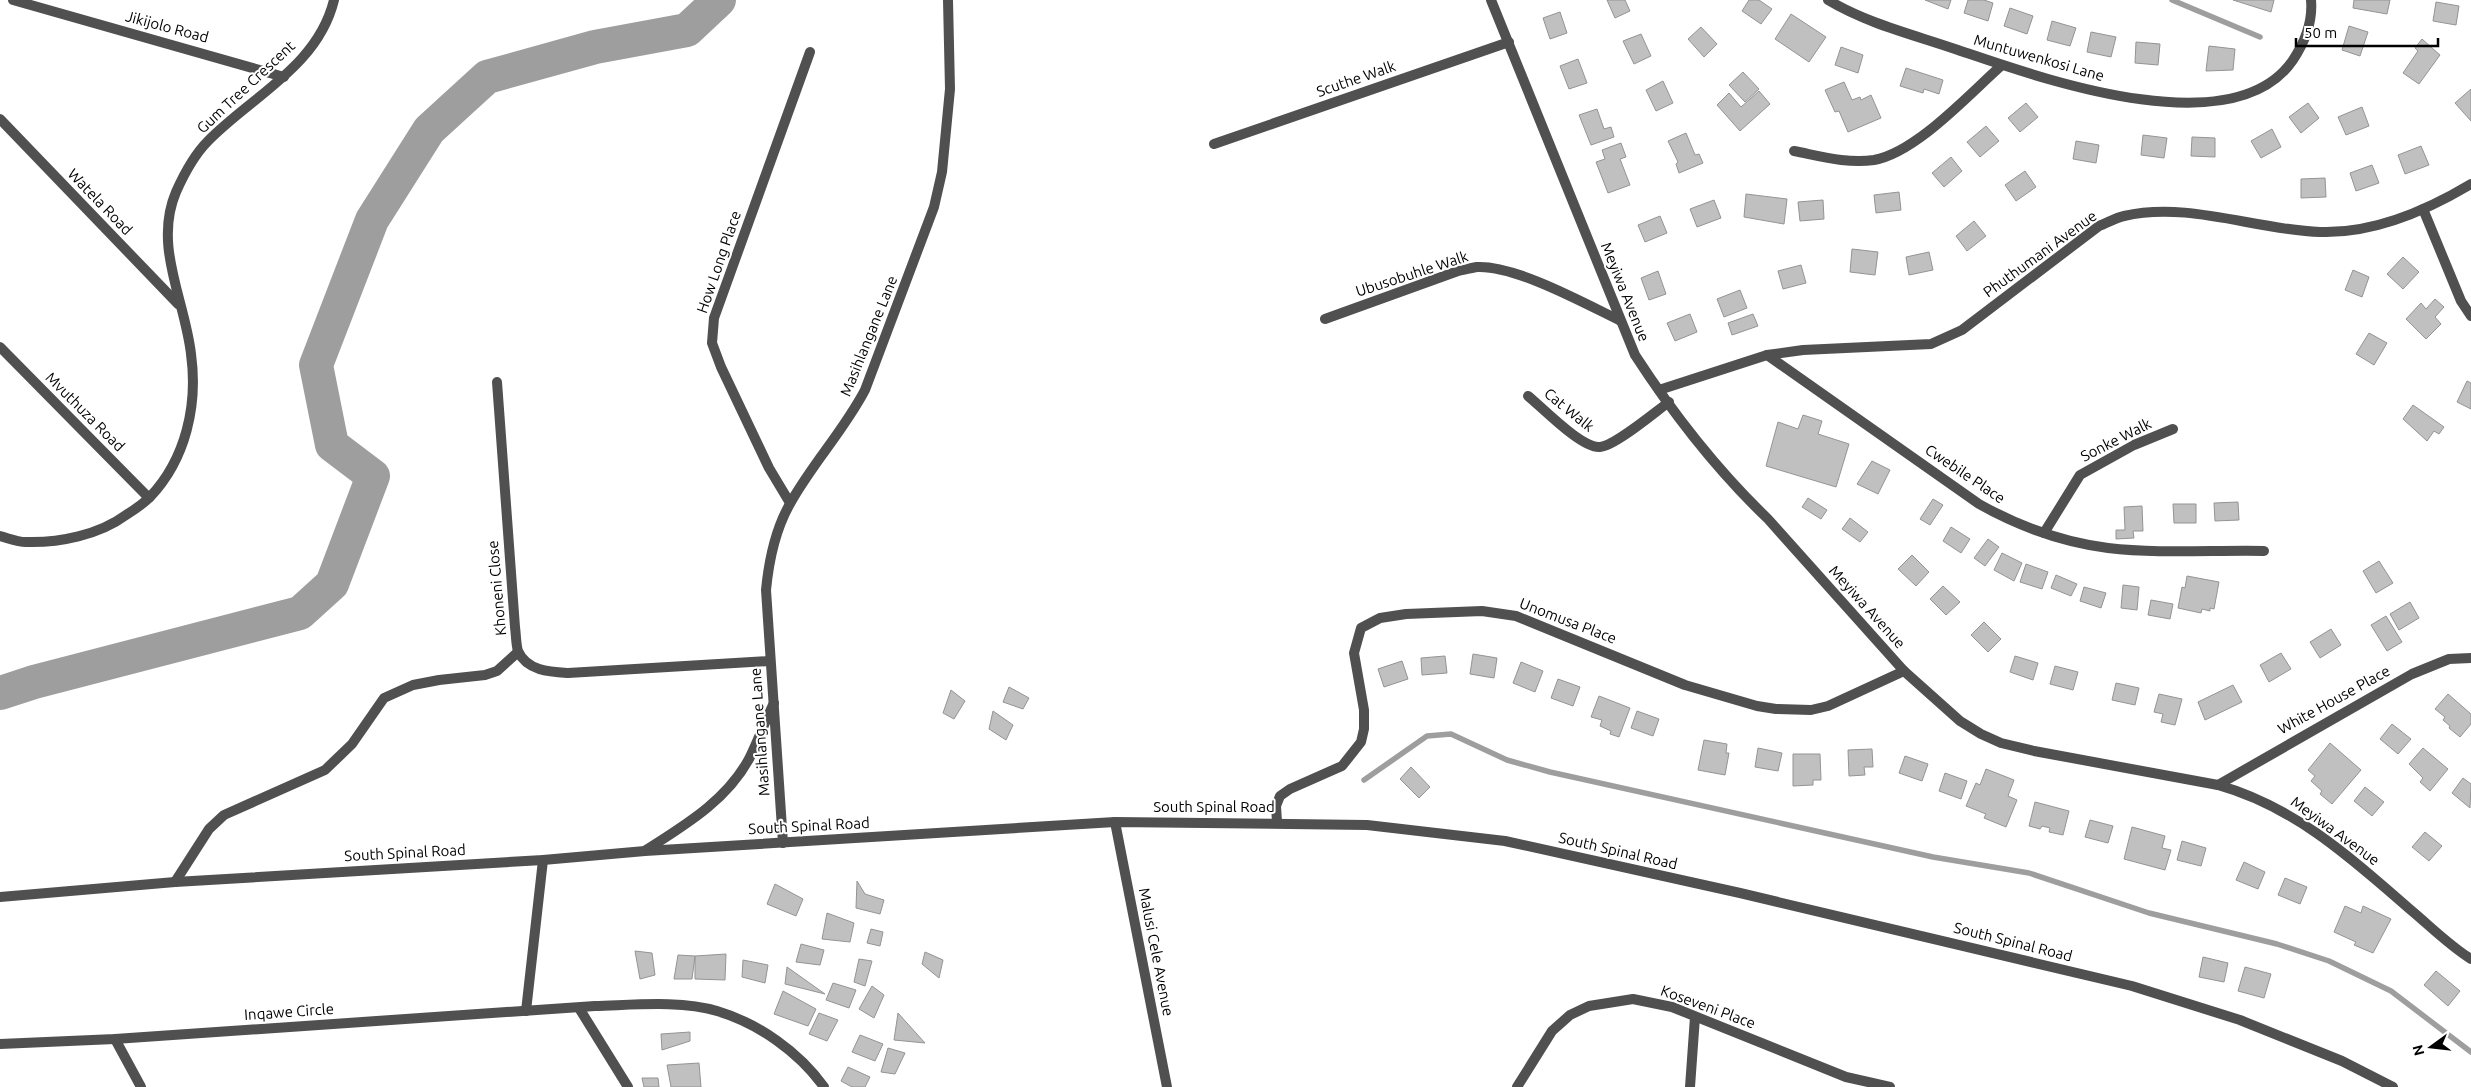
<svg xmlns="http://www.w3.org/2000/svg" width="2471" height="1087" viewBox="0 0 2471 1087" font-family="Ubuntu,sans-serif">
  <style>
    .lines { fill: none; stroke-linecap: round; stroke-linejoin: round }
    .stream { stroke: #9e9e9e; stroke-width: 5.5 }
    .river { stroke: #9e9e9e; stroke-width: 34 }
    .building { fill: #c0c0c0; stroke: #949494 }
    .minor { stroke: #505050; stroke-width: 10 }
    .tertiary { stroke: #505050; stroke-width: 10 }
    .labels { text-anchor: middle; stroke-width: 4; stroke-linejoin: round; paint-order: stroke }
    .street-label { font-size: 15px; fill: #000; stroke: #fff }
  </style>
  <rect width="100%" height="100%" fill="#fff"/>
  <g class="lines">
    <g class="stream">
      <path d="M 2172,0 L 2260,37"/>
      <path d="M 1364,780 L 1427,736 L 1451,734 L 1507,760 L 1550,772 L 1933,857 L 2029,873 L 2149,913 L 2277,944 L 2329,961 L 2391,991 L 2471,1052"/>
    </g>
    <path class="river" d="M 0,693 L 34,682 L 300,613 L 332,584 L 373,476 L 332,445 L 316,365 L 372,220 L 429,130 L 487,77 L 595,47 L 687,30 L 719,0"/>
  </g>
  <g class="building">
    <path d="M 1607,0 L 1625,0 L 1630,11 L 1615,18 Z"/>
    <path d="M 1749,0 L 1759,0 L 1772,9 L 1761,24 L 1742,11 Z"/>
    <path d="M 1925,0 L 1951,0 L 1948,9 Z"/>
    <path d="M 1968,0 L 1984,0 L 1993,3 L 1988,21 L 1964,13 Z"/>
    <path d="M 2233,0 L 2274,0 L 2271,12 Z"/>
    <path d="M 2354,0 L 2390,0 L 2387,14 L 2353,8 Z"/>
    <path d="M 2436,2 L 2459,6 L 2456,25 L 2433,21 Z"/>
    <path d="M 2010,8 L 2033,16 L 2027,34 L 2004,26 Z"/>
    <path d="M 1560,12 L 1567,33 L 1550,39 L 1543,18 Z"/>
    <path d="M 1791,14 L 1826,37 L 1809,62 L 1775,39 Z"/>
    <path d="M 2052,21 L 2076,28 L 2070,46 L 2047,40 Z"/>
    <path d="M 2349,26 L 2368,32 L 2360,56 L 2342,50 Z"/>
    <path d="M 1701,27 L 1717,44 L 1704,57 L 1688,39 Z"/>
    <path d="M 2091,32 L 2116,37 L 2111,57 L 2087,52 Z"/>
    <path d="M 1641,34 L 1651,56 L 1634,64 L 1623,41 Z"/>
    <path d="M 2422,39 L 2440,55 L 2419,84 L 2403,73 L 2418,51 L 2415,48 Z"/>
    <path d="M 2136,42 L 2160,44 L 2158,65 L 2135,63 Z"/>
    <path d="M 2209,46 L 2235,49 L 2233,70 L 2206,71 Z"/>
    <path d="M 1841,47 L 1863,55 L 1858,73 L 1835,65 Z"/>
    <path d="M 1578,59 L 1587,83 L 1569,89 L 1560,66 Z"/>
    <path d="M 1906,68 L 1943,80 L 1939,94 L 1924,89 L 1923,93 L 1900,86 Z"/>
    <path d="M 1743,72 L 1759,89 L 1745,102 L 1729,85 Z"/>
    <path d="M 1663,81 L 1673,103 L 1656,111 L 1646,90 Z"/>
    <path d="M 1844,82 L 1852,100 L 1860,97 L 1861,100 L 1871,95 L 1881,118 L 1848,132 L 1839,111 L 1835,112 L 1825,90 Z"/>
    <path d="M 2471,89 L 2471,121 L 2455,103 Z"/>
    <path d="M 1759,91 L 1770,104 L 1740,131 L 1717,105 L 1729,93 L 1741,107 Z"/>
    <path d="M 2026,103 L 2038,117 L 2020,132 L 2008,118 Z"/>
    <path d="M 2308,103 L 2319,118 L 2301,133 L 2289,117 Z"/>
    <path d="M 2362,107 L 2369,126 L 2346,135 L 2338,117 Z"/>
    <path d="M 1597,109 L 1604,129 L 1611,127 L 1614,137 L 1591,145 L 1579,115 Z"/>
    <path d="M 1986,126 L 1999,141 L 1980,157 L 1967,142 Z"/>
    <path d="M 2272,129 L 2281,147 L 2261,158 L 2251,141 Z"/>
    <path d="M 1686,133 L 1695,155 L 1699,154 L 1703,163 L 1679,173 L 1676,164 L 1678,162 L 1668,141 Z"/>
    <path d="M 2143,135 L 2167,138 L 2164,158 L 2141,155 Z"/>
    <path d="M 2192,137 L 2215,138 L 2215,157 L 2191,156 Z"/>
    <path d="M 2076,141 L 2099,145 L 2096,163 L 2073,159 Z"/>
    <path d="M 1621,143 L 1626,157 L 1620,159 L 1630,185 L 1608,193 L 1596,162 L 1605,159 L 1602,150 Z"/>
    <path d="M 2421,146 L 2429,165 L 2405,174 L 2398,155 Z"/>
    <path d="M 1951,157 L 1962,171 L 1944,187 L 1932,173 Z"/>
    <path d="M 2372,165 L 2379,183 L 2356,191 L 2350,173 Z"/>
    <path d="M 2025,171 L 2036,187 L 2016,201 L 2005,185 Z"/>
    <path d="M 2325,178 L 2326,197 L 2301,198 L 2301,179 Z"/>
    <path d="M 1899,192 L 1901,210 L 1876,213 L 1874,195 Z"/>
    <path d="M 1746,194 L 1787,199 L 1784,224 L 1744,217 Z"/>
    <path d="M 1714,200 L 1721,218 L 1697,227 L 1690,209 Z"/>
    <path d="M 1823,200 L 1824,219 L 1800,221 L 1798,202 Z"/>
    <path d="M 1660,216 L 1667,233 L 1645,242 L 1638,225 Z"/>
    <path d="M 1974,221 L 1986,236 L 1967,251 L 1956,236 Z"/>
    <path d="M 1852,249 L 1878,252 L 1875,275 L 1850,272 Z"/>
    <path d="M 1929,252 L 1933,270 L 1909,275 L 1906,257 Z"/>
    <path d="M 2403,257 L 2419,272 L 2403,289 L 2387,274 Z"/>
    <path d="M 1801,265 L 1806,283 L 1783,289 L 1778,271 Z"/>
    <path d="M 2353,270 L 2369,277 L 2362,297 L 2345,290 Z"/>
    <path d="M 1658,271 L 1666,294 L 1649,300 L 1641,278 Z"/>
    <path d="M 1740,290 L 1747,308 L 1724,317 L 1717,299 Z"/>
    <path d="M 2435,299 L 2444,307 L 2435,317 L 2441,324 L 2426,339 L 2406,319 L 2421,303 L 2426,309 Z"/>
    <path d="M 1690,314 L 1697,332 L 1675,341 L 1667,323 Z"/>
    <path d="M 1753,314 L 1758,326 L 1732,335 L 1728,323 Z"/>
    <path d="M 2369,333 L 2387,343 L 2374,365 L 2356,354 Z"/>
    <path d="M 2467,381 L 2471,383 L 2471,409 L 2457,402 Z"/>
    <path d="M 2413,405 L 2444,427 L 2439,434 L 2434,431 L 2427,441 L 2403,419 Z"/>
    <path d="M 1803,415 L 1822,421 L 1818,434 L 1849,444 L 1836,487 L 1766,466 L 1778,422 L 1798,429 Z"/>
    <path d="M 1872,461 L 1890,470 L 1878,494 L 1857,484 Z"/>
    <path d="M 1808,498 L 1827,510 L 1821,519 L 1802,507 Z"/>
    <path d="M 1933,499 L 1943,505 L 1930,525 L 1920,519 Z"/>
    <path d="M 2238,502 L 2239,520 L 2215,521 L 2214,503 Z"/>
    <path d="M 2173,504 L 2196,504 L 2196,523 L 2174,523 Z"/>
    <path d="M 2142,506 L 2143,531 L 2133,531 L 2134,538 L 2116,539 L 2116,530 L 2125,530 L 2124,507 Z"/>
    <path d="M 1850,518 L 1868,532 L 1860,542 L 1842,529 Z"/>
    <path d="M 1951,527 L 1970,539 L 1961,553 L 1943,541 Z"/>
    <path d="M 1988,539 L 1999,547 L 1985,566 L 1974,558 Z"/>
    <path d="M 2002,553 L 2022,563 L 2014,581 L 1994,570 Z"/>
    <path d="M 1912,555 L 1929,572 L 1916,586 L 1898,569 Z"/>
    <path d="M 2379,561 L 2393,583 L 2376,593 L 2363,571 Z"/>
    <path d="M 2026,564 L 2048,572 L 2042,589 L 2020,582 Z"/>
    <path d="M 2056,575 L 2077,584 L 2071,596 L 2051,588 Z"/>
    <path d="M 2187,576 L 2219,582 L 2214,609 L 2210,608 L 2210,611 L 2202,609 L 2201,613 L 2178,608 L 2182,587 L 2185,588 Z"/>
    <path d="M 2123,585 L 2139,587 L 2137,610 L 2121,608 Z"/>
    <path d="M 1943,586 L 1960,602 L 1946,615 L 1930,599 Z"/>
    <path d="M 2084,587 L 2106,593 L 2101,608 L 2080,601 Z"/>
    <path d="M 2151,600 L 2173,604 L 2170,619 L 2148,615 Z"/>
    <path d="M 2410,602 L 2419,618 L 2399,630 L 2390,614 Z"/>
    <path d="M 2386,616 L 2402,642 L 2387,651 L 2371,625 Z"/>
    <path d="M 1984,622 L 2001,639 L 1988,652 L 1971,635 Z"/>
    <path d="M 2331,629 L 2341,645 L 2320,658 L 2310,642 Z"/>
    <path d="M 2281,653 L 2291,669 L 2269,682 L 2260,665 Z"/>
    <path d="M 1473,654 L 1497,658 L 1494,678 L 1470,674 Z"/>
    <path d="M 1445,656 L 1447,673 L 1422,675 L 1421,658 Z"/>
    <path d="M 2015,656 L 2038,663 L 2033,680 L 2010,672 Z"/>
    <path d="M 1402,661 L 1408,679 L 1384,687 L 1378,669 Z"/>
    <path d="M 1521,662 L 1543,671 L 1535,692 L 1513,683 Z"/>
    <path d="M 2055,666 L 2078,672 L 2073,690 L 2050,684 Z"/>
    <path d="M 1558,679 L 1580,687 L 1573,706 L 1551,698 Z"/>
    <path d="M 2116,683 L 2139,688 L 2135,705 L 2112,700 Z"/>
    <path d="M 2233,685 L 2242,702 L 2205,720 L 2198,702 Z"/>
    <path d="M 1009,687 L 1029,698 L 1023,709 L 1003,702 Z"/>
    <path d="M 951,690 L 965,701 L 954,719 L 943,713 Z"/>
    <path d="M 2159,694 L 2182,699 L 2175,725 L 2161,722 L 2163,714 L 2154,712 Z"/>
    <path d="M 2448,694 L 2471,714 L 2471,724 L 2460,737 L 2449,728 L 2450,726 L 2443,720 L 2445,717 L 2435,709 Z"/>
    <path d="M 1599,696 L 1630,708 L 1619,737 L 1610,734 L 1611,731 L 1600,726 L 1602,720 L 1591,717 Z"/>
    <path d="M 993,711 L 1013,725 L 1006,740 L 989,729 Z"/>
    <path d="M 1637,711 L 1659,719 L 1653,736 L 1631,728 Z"/>
    <path d="M 2392,724 L 2411,739 L 2398,754 L 2380,739 Z"/>
    <path d="M 1704,740 L 1727,744 L 1726,753 L 1729,753 L 1725,775 L 1698,770 Z"/>
    <path d="M 2330,743 L 2361,770 L 2332,804 L 2320,794 L 2322,791 L 2311,781 L 2315,776 L 2308,770 Z"/>
    <path d="M 1758,748 L 1782,753 L 1778,771 L 1755,767 Z"/>
    <path d="M 2423,748 L 2448,769 L 2430,791 L 2420,782 L 2423,778 L 2409,764 Z"/>
    <path d="M 1872,749 L 1873,767 L 1864,767 L 1865,775 L 1849,776 L 1848,750 Z"/>
    <path d="M 1793,754 L 1820,754 L 1821,780 L 1813,780 L 1813,785 L 1793,786 Z"/>
    <path d="M 1905,756 L 1928,764 L 1922,781 L 1899,773 Z"/>
    <path d="M 1411,767 L 1430,787 L 1419,798 L 1400,779 Z"/>
    <path d="M 1986,769 L 2014,780 L 2008,796 L 2017,800 L 2006,827 L 1984,818 L 1986,814 L 1966,806 L 1976,783 L 1980,785 Z"/>
    <path d="M 1945,773 L 1967,781 L 1961,799 L 1939,791 Z"/>
    <path d="M 2463,778 L 2471,784 L 2470,808 L 2452,793 Z"/>
    <path d="M 2365,787 L 2384,802 L 2372,816 L 2354,801 Z"/>
    <path d="M 2035,802 L 2069,811 L 2063,835 L 2049,832 L 2050,828 L 2042,826 L 2040,829 L 2029,826 Z"/>
    <path d="M 2090,820 L 2113,826 L 2108,843 L 2085,837 Z"/>
    <path d="M 2132,827 L 2165,836 L 2162,848 L 2171,850 L 2165,870 L 2124,859 Z"/>
    <path d="M 2425,832 L 2442,846 L 2429,861 L 2412,847 Z"/>
    <path d="M 2182,841 L 2206,848 L 2201,866 L 2177,860 Z"/>
    <path d="M 2244,862 L 2265,872 L 2258,889 L 2236,880 Z"/>
    <path d="M 2285,878 L 2307,887 L 2300,904 L 2278,895 Z"/>
    <path d="M 857,881 L 865,894 L 884,900 L 880,914 L 856,908 Z"/>
    <path d="M 775,884 L 803,899 L 796,916 L 767,904 Z"/>
    <path d="M 2345,906 L 2361,913 L 2363,906 L 2391,919 L 2373,953 L 2354,945 L 2356,942 L 2334,932 Z"/>
    <path d="M 827,913 L 854,923 L 850,942 L 822,939 Z"/>
    <path d="M 871,929 L 883,932 L 880,946 L 867,943 Z"/>
    <path d="M 801,944 L 824,950 L 820,965 L 796,962 Z"/>
    <path d="M 635,951 L 652,953 L 655,975 L 640,979 Z"/>
    <path d="M 925,952 L 943,960 L 939,978 L 922,964 Z"/>
    <path d="M 726,954 L 725,980 L 695,979 L 695,956 Z"/>
    <path d="M 678,955 L 695,956 L 692,979 L 674,979 Z"/>
    <path d="M 2203,957 L 2228,963 L 2224,982 L 2199,977 Z"/>
    <path d="M 859,959 L 872,961 L 865,986 L 854,982 Z"/>
    <path d="M 743,960 L 768,965 L 765,983 L 742,977 Z"/>
    <path d="M 787,967 L 825,994 L 785,984 Z"/>
    <path d="M 2245,967 L 2271,974 L 2264,998 L 2238,991 Z"/>
    <path d="M 2436,971 L 2460,991 L 2448,1006 L 2424,985 Z"/>
    <path d="M 833,983 L 856,990 L 849,1008 L 826,1000 Z"/>
    <path d="M 872,986 L 884,995 L 874,1018 L 859,1009 Z"/>
    <path d="M 783,991 L 816,1009 L 808,1026 L 774,1014 Z"/>
    <path d="M 819,1013 L 838,1020 L 827,1041 L 809,1034 Z"/>
    <path d="M 898,1013 L 925,1043 L 894,1040 Z"/>
    <path d="M 690,1032 L 690,1041 L 662,1050 L 661,1034 Z"/>
    <path d="M 860,1035 L 883,1044 L 875,1061 L 852,1052 Z"/>
    <path d="M 888,1048 L 905,1053 L 895,1074 L 881,1072 Z"/>
    <path d="M 699,1063 L 701,1087 L 671,1087 L 667,1065 Z"/>
    <path d="M 848,1067 L 870,1077 L 865,1087 L 852,1087 L 841,1081 Z"/>
    <path d="M 642,1078 L 658,1078 L 659,1087 L 644,1087 Z"/>
  </g>
  <g class="lines">
    <g class="minor">
      <path d="M 13,0 L 284,77"/>
      <path d="M 1491,0 L 1635,355 C 1672,412 1719,472 1768,519 L 1904,671 L 1960,721 L 1981,734 L 2001,743 L 2034,751 L 2218,785 C 2296,807 2352,859 2412,911 C 2431,927 2450,946 2471,959"/>
      <path d="M 1828,0 C 1868,24 1915,35 1958,50 C 2038,77 2233,148 2293,60 C 2305,42 2313,22 2311,0"/>
      <path d="M 0,119 L 178,304"/>
      <path d="M 1214,144 L 1509,42"/>
      <path d="M 1794,151 C 1820,156 1847,164 1874,160 C 1917,152 1969,94 2002,65"/>
      <path d="M 2423,209 L 2461,301 L 2471,316"/>
      <path d="M 1325,319 L 1458,271 C 1464,270 1471,268 1477,267 C 1515,265 1584,303 1619,320"/>
      <path d="M 0,347 L 149,498"/>
      <path d="M 1767,355 L 1979,504 C 2018,526 2062,542 2108,548 C 2159,554 2212,550 2264,551"/>
      <path d="M 497,382 L 515,627 C 516,634 516,645 518,651 C 527,671 550,672 568,673 L 770,661"/>
      <path d="M 1659,390 L 1767,355 L 1803,350 L 1931,344 L 1962,330 L 2099,226 C 2107,223 2115,218 2124,216 C 2188,201 2256,230 2320,232 C 2374,234 2426,211 2471,184"/>
      <path d="M 1528,396 C 1543,408 1582,449 1600,447 C 1615,446 1655,412 1669,402"/>
      <path d="M 790,503 L 769,468 L 721,367 L 712,343 L 714,318 L 810,52"/>
      <path d="M 2044,533 L 2080,475 L 2134,445 L 2173,429"/>
      <path d="M 0,536 C 8,538 17,542 26,542 C 59,543 99,535 126,515 C 134,510 143,504 150,497 C 186,459 198,405 191,354 C 185,300 153,246 176,192 C 184,174 194,155 208,141 C 252,96 318,66 334,0"/>
      <path d="M 2218,785 L 2412,674 L 2449,659 L 2471,658"/>
      <path d="M 1115,822 L 1167,1087"/>
      <path d="M 1277,822 L 1276,806 L 1280,796 L 1290,789 L 1342,766 L 1361,742 L 1364,729 L 1364,710 L 1354,653 L 1361,628 L 1380,618 L 1406,614 L 1482,611 L 1516,616 L 1685,685 L 1757,706 L 1776,709 L 1811,710 L 1828,706 L 1904,671"/>
      <path d="M 175,882 L 209,829 L 224,815 L 325,770 L 352,744 L 384,698 L 413,685 L 439,680 L 485,675 L 497,671 L 518,652"/>
      <path d="M 579,1008 L 628,1087"/>
      <path d="M 526,1011 L 543,860"/>
      <path d="M 115,1039 L 141,1087"/>
      <path d="M 0,1044 L 115,1039 L 595,1006 C 633,1005 681,1000 717,1011 C 758,1023 799,1052 824,1087"/>
      <path d="M 1517,1087 L 1552,1031 L 1570,1015 L 1589,1006 L 1633,999 L 1672,1007 L 1846,1077 L 1890,1087"/>
      <path d="M 1690,1087 L 1695,1017"/>
    </g>
    <g class="tertiary">
      <path d="M 783,843 L 766,590 C 769,559 775,529 791,502 C 813,463 844,430 865,390 L 934,207 L 942,172 L 950,89 L 948,0"/>
      <path d="M 646,850 C 685,825 726,801 749,759 C 758,741 765,721 774,703"/>
      <path d="M 0,897 L 175,882 L 543,860 L 645,851 L 1115,822 L 1367,825 L 1505,841 L 1740,893 L 2132,986 L 2240,1020 L 2342,1061 L 2393,1087"/>
    </g>
  </g>
  <g class="labels">
    <g class="street-label">
      <text transform="translate(167 27) rotate(15)" y="5">Jikijolo Road</text>
      <text transform="translate(2039 58) rotate(16)" y="5">Muntuwenkosi Lane</text>
      <text transform="translate(1356 79) rotate(-19)" y="5">Scuthe Walk</text>
      <text transform="translate(246 87) rotate(-43)" y="5">Gum Tree Crescent</text>
      <text transform="translate(100 202) rotate(46)" y="5">Watela Road</text>
      <text transform="translate(2040 254) rotate(-36)" y="5">Phuthumani Avenue</text>
      <text transform="translate(719 262) rotate(-71)" y="5">How Long Place</text>
      <text transform="translate(1412 274) rotate(-18)" y="5">Ubusobuhle Walk</text>
      <text transform="translate(1625 292) rotate(68)" y="5">Meyiwa Avenue</text>
      <text transform="translate(869 336) rotate(-68)" y="5">Masihlangane Lane</text>
      <text transform="translate(1569 410) rotate(39)" y="5">Cat Walk</text>
      <text transform="translate(85 412) rotate(45)" y="5">Mvuthuza Road</text>
      <text transform="translate(2116 440) rotate(-27)" y="5">Sonke Walk</text>
      <text transform="translate(1965 474) rotate(34)" y="5">Cwebile Place</text>
      <text transform="translate(497 588) rotate(-95)" y="5">Khoneni Close</text>
      <text transform="translate(1867 607) rotate(48)" y="5">Meyiwa Avenue</text>
      <text transform="translate(1568 621) rotate(21)" y="5">Unomusa Place</text>
      <text transform="translate(2334 700) rotate(-29)" y="5">White House Place</text>
      <text transform="translate(760 732) rotate(-94)" y="5">Masihlangane Lane</text>
      <text x="1214" y="812">South Spinal Road</text>
      <text transform="translate(809 826) rotate(-3)" y="5">South Spinal Road</text>
      <text transform="translate(2335 831) rotate(36)" y="5">Meyiwa Avenue</text>
      <text transform="translate(1618 851) rotate(13)" y="5">South Spinal Road</text>
      <text transform="translate(405 853) rotate(-3)" y="5">South Spinal Road</text>
      <text transform="translate(2013 942) rotate(14)" y="5">South Spinal Road</text>
      <text transform="translate(1156 952) rotate(79)" y="5">Malusi Cele Avenue</text>
      <text transform="translate(1708 1007) rotate(20)" y="5">Koseveni Place</text>
      <text transform="translate(289 1012) rotate(-4)" y="5">Inqawe Circle</text>
    </g>
  </g>
  <g transform="translate(2431 1047) rotate(255)" stroke="#ffffff" stroke-width="4" paint-order="stroke">
  <path d="M0-4L9 19L0 12L-9 19Z" fill="#000000"/>
  <text y="-8" font-size="14" font-weight="bold" text-anchor="middle" fill="#000000">N</text>
  </g>
  <path d="M2296 38v8h142v-8" fill="none" stroke="#000000" stroke-width="2.5"/>
  <text x="2304" y="38" font-size="15" fill="#000000" stroke="#ffffff" stroke-width="4" paint-order="stroke">50 m</text>
</svg>
